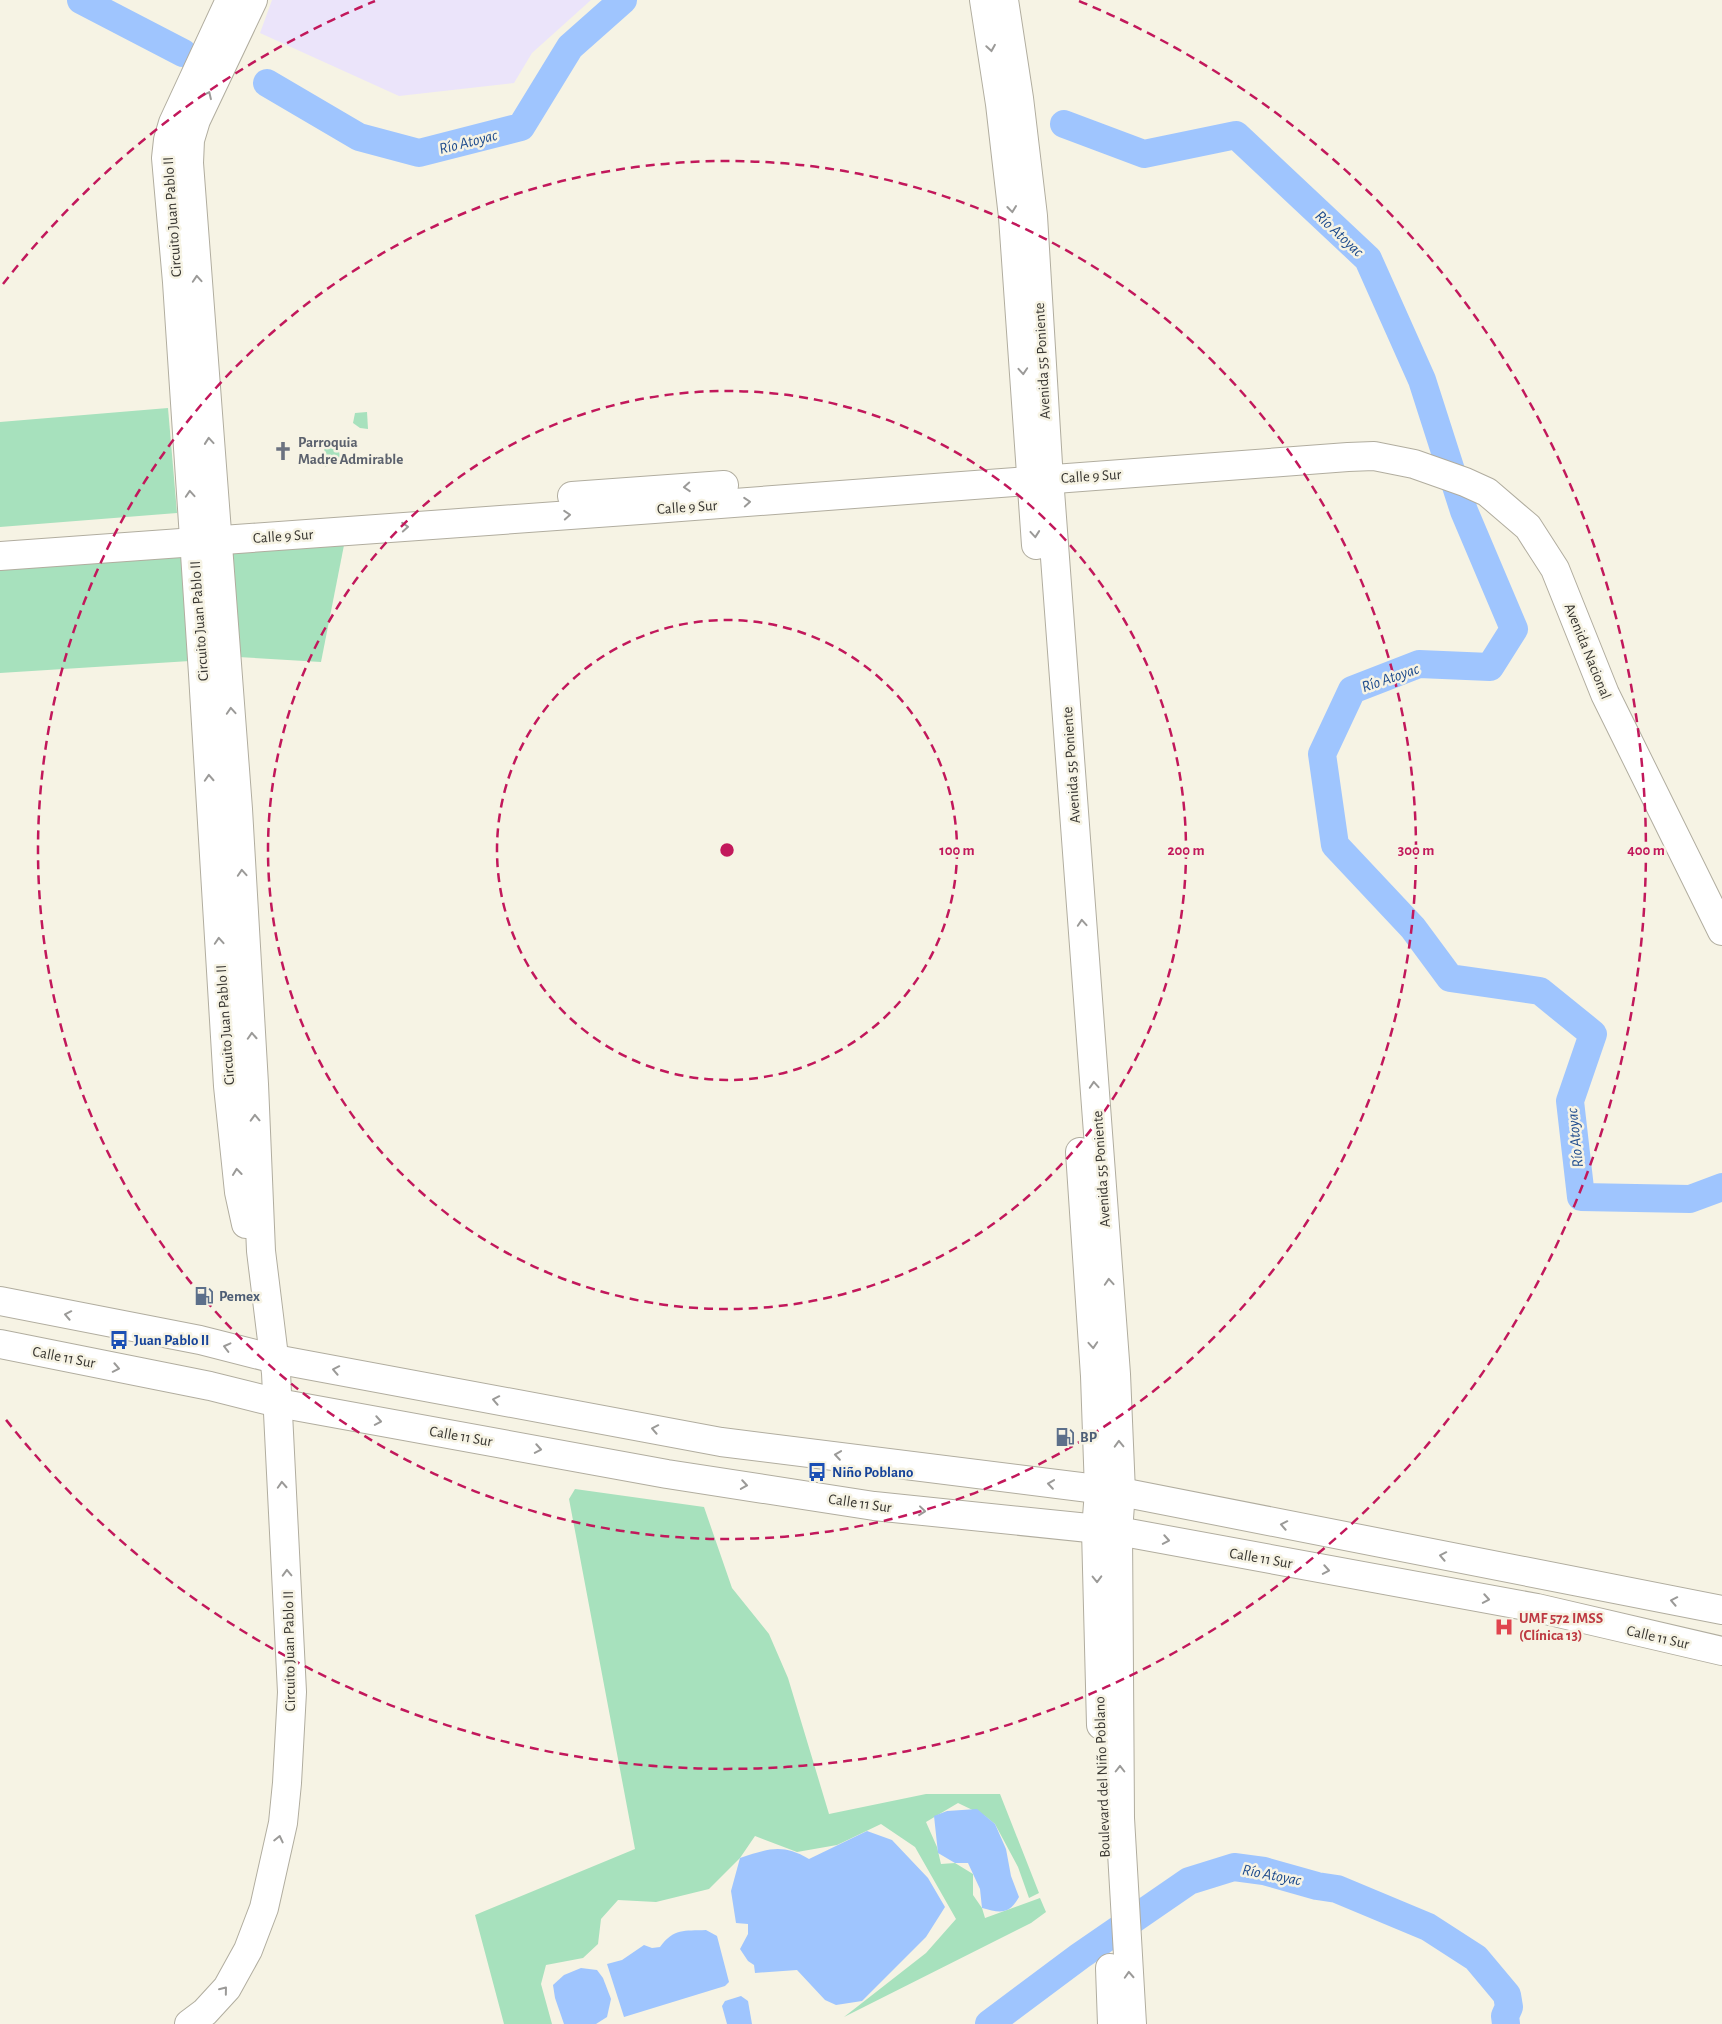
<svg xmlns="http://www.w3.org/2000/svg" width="1722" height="2024" viewBox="0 0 1722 2024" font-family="'Alegreya Sans',sans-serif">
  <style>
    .commercial { fill: #ebe4fa }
    .green { fill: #a7e1bd }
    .water { fill: #9fc5fe }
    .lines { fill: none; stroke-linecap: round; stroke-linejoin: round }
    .river { stroke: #9fc5fe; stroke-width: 28 }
    .major-casing { stroke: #b1ad9f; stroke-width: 30 }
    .major { stroke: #fff; stroke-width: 28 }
    .oneway { stroke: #9b9a98 }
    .ring { fill: none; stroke: #c2185b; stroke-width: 2.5; stroke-dasharray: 9 6 }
    .labels { text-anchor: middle; stroke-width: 5; stroke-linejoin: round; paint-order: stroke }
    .street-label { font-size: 15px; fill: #373530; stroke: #f6f3e4 }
    .worship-label { font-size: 15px; font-weight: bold; fill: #5b616d; stroke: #f6f3e4; text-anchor: start }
    .service-label { font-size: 15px; font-weight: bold; fill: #4e5e75; stroke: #f6f3e4; text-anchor: start }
    .transit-label { font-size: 15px; font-weight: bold; fill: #164399; stroke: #f6f3e4; text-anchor: start }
    .health-label { font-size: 15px; font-weight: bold; fill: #be3a42; stroke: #f6f3e4; text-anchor: start }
    .water-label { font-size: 16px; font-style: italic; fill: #1d4b8d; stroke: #f6f3e4 }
    .centre { fill: #c2185b; stroke: #f6f3e4; stroke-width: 2.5 }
    .ring-label { font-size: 15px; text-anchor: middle; font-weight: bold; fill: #c2185b; stroke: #f6f3e4; stroke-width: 5; stroke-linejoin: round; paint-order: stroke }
  </style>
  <rect width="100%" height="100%" fill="#f6f3e4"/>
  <path class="commercial" d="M 272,0 L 591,0 L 532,53 L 514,83 L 399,96 L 260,33 Z"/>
  <g class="green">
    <path d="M 168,408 L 177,513 L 0,527 L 0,422 Z"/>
    <path d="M 367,412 L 368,429 L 360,428 L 353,423 L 355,413 Z"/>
    <path d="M 324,438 L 339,451 L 340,458 L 325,467 Z"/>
    <path d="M 346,535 L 321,662 L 238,657 L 230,553 Z"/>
    <path d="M 182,552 L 190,661 L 0,673 L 0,564 Z"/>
    <path d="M 575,1489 L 704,1507 L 732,1588 L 769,1634 L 788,1678 L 829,1814 L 926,1794 L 1000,1794 L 1039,1893 L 1029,1898 L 1018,1867 L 995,1824 L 985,1816 L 958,1803 L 926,1822 L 937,1847 L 941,1864 L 955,1863 L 973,1874 L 973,1895 L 982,1908 L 985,1918 L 1040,1898 L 1046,1912 L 1031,1923 L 844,2017 L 926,1953 L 956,1919 L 915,1847 L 881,1824 L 837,1845 L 797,1852 L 755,1836 L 740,1858 L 709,1889 L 656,1902 L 618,1900 L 601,1919 L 598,1944 L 583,1958 L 546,1965 L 541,1984 L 552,2024 L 504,2024 L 475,1915 L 635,1849 L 569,1499 Z"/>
  </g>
  <g class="water">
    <path d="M 977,1809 L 995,1824 L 1006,1849 L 1011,1876 L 1019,1897 C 1009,1915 1000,1913 982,1908 L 980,1889 L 968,1863 L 955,1863 L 938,1853 L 934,1816 L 947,1811 Z"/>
    <path d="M 867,1831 L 892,1840 L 928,1878 L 945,1907 L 926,1937 L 862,2001 L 836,2005 L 825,2000 L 797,1970 L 755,1973 L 754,1965 L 748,1961 L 740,1949 L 748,1934 L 748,1924 L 736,1923 L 731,1891 L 740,1858 C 768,1849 782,1843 809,1859 Z"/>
    <path d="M 706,1930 L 717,1936 L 729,1982 L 725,1986 L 624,2017 L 607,1964 L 622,1960 L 644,1945 L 652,1948 L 660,1947 C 674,1928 684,1931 706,1930 Z"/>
    <path d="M 581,1968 L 597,1970 L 603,1978 L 611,1999 L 607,2017 L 596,2024 L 564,2024 L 555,1998 L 553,1985 L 564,1975 Z"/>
    <path d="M 741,1996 L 748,2001 L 752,2024 L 727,2024 L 722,2006 L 725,2001 Z"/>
  </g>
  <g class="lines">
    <g class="river">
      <path d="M 81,0 L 183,53"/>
      <path d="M 267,83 L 359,137 L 419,153 L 521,127 L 570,47 L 623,0"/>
      <path d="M 1064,124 L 1144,154 L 1236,135 L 1368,259 L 1422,380 L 1464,511 L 1514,629 L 1490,667 L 1419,664 L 1352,690 L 1322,754 L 1335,845 L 1413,928 L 1450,978 L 1540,991 L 1593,1034 L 1570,1101 L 1581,1197 L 1690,1199 L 1722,1187"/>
      <path d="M 989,2024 L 1080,1956 L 1189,1881 L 1234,1867 L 1264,1871 L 1317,1886 L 1337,1889 L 1428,1927 L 1476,1958 L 1507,1995 L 1509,2007 L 1505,2016 L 1506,2024"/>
    </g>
    <g class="major-casing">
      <g id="major">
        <path d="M 230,0 L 173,123 L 168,140 L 166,158 L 177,282 L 203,674 L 228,1086 L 239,1192 L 246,1224"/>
        <path d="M 984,0 L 1000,104 L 1013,217 L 1036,545"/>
        <path d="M 1004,0 L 1019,98 L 1033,216 L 1048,464 L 1116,1374 L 1121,1492 L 1118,1531 L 1120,1818 L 1132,2024"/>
        <path d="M 572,496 L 724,485"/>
        <path d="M 0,556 L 654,509 L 1348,457 L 1374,456 L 1414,464 L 1465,482 L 1487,492 L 1528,527 L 1555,569 L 1605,694 L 1722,931"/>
        <path d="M 1080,1152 L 1095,1376 L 1099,1491 L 1096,1530 L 1101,1725"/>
        <path d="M 0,1301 L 200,1340 L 275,1359 L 721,1442 L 1121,1492 L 1722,1610"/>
        <path d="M 0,1344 L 210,1386 L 278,1403 L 667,1474 L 874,1506 L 1118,1531 L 1537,1608 L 1722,1651"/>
        <path d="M 1110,1968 L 1112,2024"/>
        <path d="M 189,2024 L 205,2012 L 227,1988 L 248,1950 L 264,1908 L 283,1823 L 287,1783 L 292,1692 L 276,1373 L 261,1251 L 254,1084 L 238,809 L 189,163 L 190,140 L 196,120 L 253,0"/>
      </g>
    </g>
    <use href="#major" class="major"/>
  </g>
  <defs><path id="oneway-chevron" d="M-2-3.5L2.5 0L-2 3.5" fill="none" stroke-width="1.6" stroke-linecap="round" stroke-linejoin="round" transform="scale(1.25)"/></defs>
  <g class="oneway">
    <use href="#oneway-chevron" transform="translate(991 48) rotate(81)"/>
    <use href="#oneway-chevron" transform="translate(208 95) rotate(-65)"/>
    <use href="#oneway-chevron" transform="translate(1012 209) rotate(83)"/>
    <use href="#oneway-chevron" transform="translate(197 279) rotate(-94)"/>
    <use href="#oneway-chevron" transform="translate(1023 371) rotate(86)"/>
    <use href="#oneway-chevron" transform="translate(209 441) rotate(-95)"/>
    <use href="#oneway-chevron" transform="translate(687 487) rotate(176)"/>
    <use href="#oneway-chevron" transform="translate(190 494) rotate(-94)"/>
    <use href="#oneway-chevron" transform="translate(747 502) rotate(-4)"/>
    <use href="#oneway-chevron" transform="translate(567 515) rotate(-4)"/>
    <use href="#oneway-chevron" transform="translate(405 527) rotate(-4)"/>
    <use href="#oneway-chevron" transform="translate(1035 534) rotate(85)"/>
    <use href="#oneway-chevron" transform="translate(231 711) rotate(-94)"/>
    <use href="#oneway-chevron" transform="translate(209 778) rotate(-93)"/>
    <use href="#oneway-chevron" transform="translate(242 873) rotate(-94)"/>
    <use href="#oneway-chevron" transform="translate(1082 923) rotate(-94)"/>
    <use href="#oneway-chevron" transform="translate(219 941) rotate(-94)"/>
    <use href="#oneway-chevron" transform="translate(252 1036) rotate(-93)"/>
    <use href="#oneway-chevron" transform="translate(1094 1085) rotate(-94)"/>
    <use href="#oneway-chevron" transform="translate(255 1118) rotate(-92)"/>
    <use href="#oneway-chevron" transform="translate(237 1172) rotate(-96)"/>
    <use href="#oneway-chevron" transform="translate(1109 1282) rotate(-94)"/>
    <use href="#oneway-chevron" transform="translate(68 1315) rotate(-169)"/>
    <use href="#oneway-chevron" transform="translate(1093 1345) rotate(86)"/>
    <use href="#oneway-chevron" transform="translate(227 1347) rotate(-166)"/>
    <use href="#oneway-chevron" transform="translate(116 1368) rotate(11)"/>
    <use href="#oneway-chevron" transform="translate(336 1370) rotate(-169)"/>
    <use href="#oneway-chevron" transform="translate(496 1400) rotate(-169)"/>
    <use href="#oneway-chevron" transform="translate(378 1421) rotate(10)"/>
    <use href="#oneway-chevron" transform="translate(655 1429) rotate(-169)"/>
    <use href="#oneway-chevron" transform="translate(1119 1444) rotate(-92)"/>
    <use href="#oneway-chevron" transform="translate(538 1449) rotate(10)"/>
    <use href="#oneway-chevron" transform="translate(838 1455) rotate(-172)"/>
    <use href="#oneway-chevron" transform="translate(1051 1484) rotate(-172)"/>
    <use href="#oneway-chevron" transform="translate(282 1485) rotate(-93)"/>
    <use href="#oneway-chevron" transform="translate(744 1485) rotate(9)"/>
    <use href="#oneway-chevron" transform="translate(922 1511) rotate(6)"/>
    <use href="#oneway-chevron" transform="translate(1284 1525) rotate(-169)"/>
    <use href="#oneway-chevron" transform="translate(1166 1540) rotate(10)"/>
    <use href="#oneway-chevron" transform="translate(1443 1556) rotate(-169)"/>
    <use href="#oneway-chevron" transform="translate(1326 1570) rotate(10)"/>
    <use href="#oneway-chevron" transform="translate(287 1573) rotate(-92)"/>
    <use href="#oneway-chevron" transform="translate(1097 1579) rotate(89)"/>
    <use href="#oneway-chevron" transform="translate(1486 1599) rotate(10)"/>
    <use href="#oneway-chevron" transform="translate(1674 1601) rotate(-169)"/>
    <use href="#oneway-chevron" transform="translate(1120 1769) rotate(-90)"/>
    <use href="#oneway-chevron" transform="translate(279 1839) rotate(-77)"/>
    <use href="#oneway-chevron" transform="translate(1129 1975) rotate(-93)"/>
    <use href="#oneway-chevron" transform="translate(224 1990) rotate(-51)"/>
  </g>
  <g class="ring">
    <circle cx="727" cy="850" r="230"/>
    <circle cx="727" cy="850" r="459"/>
    <circle cx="727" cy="850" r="689"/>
    <path d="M3 284A919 919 0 0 1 375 1M1079 1A919 919 0 1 1 3 1416"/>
  </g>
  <defs>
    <g id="church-bare" transform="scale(1.5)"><path d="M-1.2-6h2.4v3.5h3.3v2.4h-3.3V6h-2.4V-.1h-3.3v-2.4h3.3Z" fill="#6b7280" stroke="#f6f3e4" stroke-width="2.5" paint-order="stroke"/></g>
    <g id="fuel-bare" transform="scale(1.5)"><path d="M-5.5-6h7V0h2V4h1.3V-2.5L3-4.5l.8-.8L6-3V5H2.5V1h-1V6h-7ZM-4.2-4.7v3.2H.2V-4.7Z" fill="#5c6f8a" stroke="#f6f3e4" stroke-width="2.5" paint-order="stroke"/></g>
    <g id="bus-bare" transform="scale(1.5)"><path d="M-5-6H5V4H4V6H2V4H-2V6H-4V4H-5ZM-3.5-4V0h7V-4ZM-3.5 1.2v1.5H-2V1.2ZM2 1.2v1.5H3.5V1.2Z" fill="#1a4fb4" stroke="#f6f3e4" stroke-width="2.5" paint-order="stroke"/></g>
    <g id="hospital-bare" transform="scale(1.5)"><path d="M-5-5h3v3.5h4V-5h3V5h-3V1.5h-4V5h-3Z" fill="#e0444e" stroke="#f6f3e4" stroke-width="2.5" paint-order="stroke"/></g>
  </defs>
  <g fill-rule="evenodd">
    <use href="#church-bare" x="283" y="451"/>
    <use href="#fuel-bare" x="204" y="1296"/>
    <use href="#bus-bare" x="119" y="1340"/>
    <use href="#fuel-bare" x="1065" y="1437"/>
    <use href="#bus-bare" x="817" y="1472"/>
    <use href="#hospital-bare" x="1504" y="1627"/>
  </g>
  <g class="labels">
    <g class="street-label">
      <text transform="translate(172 217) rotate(-94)" y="5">Circuito Juan Pablo II</text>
      <text transform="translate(1042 361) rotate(-93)" y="5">Avenida 55 Poniente</text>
      <text transform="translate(1091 476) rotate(-4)" y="5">Calle 9 Sur</text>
      <text transform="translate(687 507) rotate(-4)" y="5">Calle 9 Sur</text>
      <text transform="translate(283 536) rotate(-4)" y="5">Calle 9 Sur</text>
      <text transform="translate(199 621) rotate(-94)" y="5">Circuito Juan Pablo II</text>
      <text transform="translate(1588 651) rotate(68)" y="5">Avenida Nacional</text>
      <text transform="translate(1071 765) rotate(-94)" y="5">Avenida 55 Poniente</text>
      <text transform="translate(225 1025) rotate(-94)" y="5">Circuito Juan Pablo II</text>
      <text transform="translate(1101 1169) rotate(-94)" y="5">Avenida 55 Poniente</text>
      <text transform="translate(64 1357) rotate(11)" y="5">Calle 11 Sur</text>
      <text transform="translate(461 1436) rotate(10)" y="5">Calle 11 Sur</text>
      <text transform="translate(860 1503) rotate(8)" y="5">Calle 11 Sur</text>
      <text transform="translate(1261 1558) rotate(10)" y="5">Calle 11 Sur</text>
      <text transform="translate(1658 1637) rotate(13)" y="5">Calle 11 Sur</text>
      <text transform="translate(289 1651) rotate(-91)" y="5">Circuito Juan Pablo II</text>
      <text transform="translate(1102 1777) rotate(-92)" y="5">Boulevard del Niño Poblano</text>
    </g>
    <g class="worship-label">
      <text x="298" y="447">Parroquia<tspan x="298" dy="17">Madre Admirable</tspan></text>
    </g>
    <g class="service-label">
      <text x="219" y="1301">Pemex</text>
      <text x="1080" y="1442">BP</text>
    </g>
    <g class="transit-label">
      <text x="134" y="1345">Juan Pablo II</text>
      <text x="832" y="1477">Niño Poblano</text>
    </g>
    <g class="health-label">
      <text x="1519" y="1623">UMF 572 IMSS<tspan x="1519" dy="17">(Clínica 13)</tspan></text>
    </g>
    <g class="water-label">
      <text transform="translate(468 141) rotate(-14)" y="6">Río Atoyac</text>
      <text transform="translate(1340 233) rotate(43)" y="6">Río Atoyac</text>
      <text transform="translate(1390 677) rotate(-19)" y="6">Río Atoyac</text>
      <text transform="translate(1574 1138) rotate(-96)" y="6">Río Atoyac</text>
      <text transform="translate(1272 1874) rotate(11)" y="6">Río Atoyac</text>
    </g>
  </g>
  <circle cx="727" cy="850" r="8" class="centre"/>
  <g class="ring-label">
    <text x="957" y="855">100 m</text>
    <text x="1186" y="855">200 m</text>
    <text x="1416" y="855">300 m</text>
    <text x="1646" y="855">400 m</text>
  </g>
</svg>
